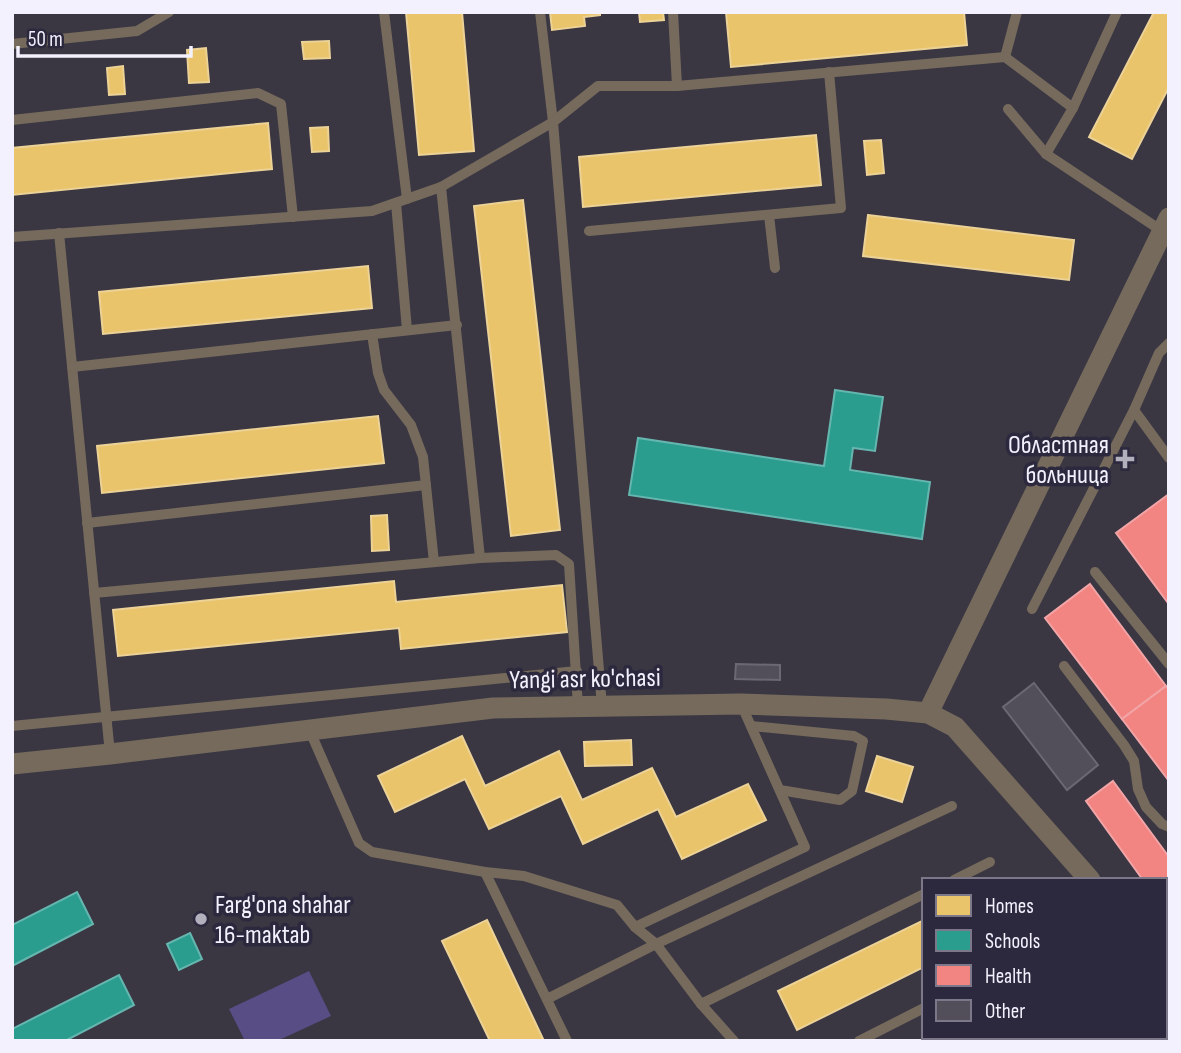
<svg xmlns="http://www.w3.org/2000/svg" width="1181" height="1053" viewBox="0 0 1181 1053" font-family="'Sofia Sans Condensed',sans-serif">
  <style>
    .green { fill: #584d84 }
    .homes { fill: #e9c46a; stroke: #ecd296; stroke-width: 2 }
    .schools { fill: #2a9d8f; stroke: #66b6b0; stroke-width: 2 }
    .health { fill: #f28482; stroke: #f2a5a7; stroke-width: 2 }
    .building { fill: #524f5a; stroke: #6b6873; stroke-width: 2 }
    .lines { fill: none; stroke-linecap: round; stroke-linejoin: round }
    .lane { stroke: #756a5c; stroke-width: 10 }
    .street { stroke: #756a5c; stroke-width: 21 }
    .poi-dot { fill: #b2b0bc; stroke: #2c283e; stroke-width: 2.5 }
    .labels { text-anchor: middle; stroke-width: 7; stroke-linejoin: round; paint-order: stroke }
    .poi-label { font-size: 26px; fill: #f3f1fd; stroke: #2c283e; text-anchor: end }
    .street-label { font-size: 26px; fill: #f3f1fd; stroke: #2c283e }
  </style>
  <rect width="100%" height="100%" fill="#3a3743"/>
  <path class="green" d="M 309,971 L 331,1016 L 277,1041 L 245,1041 L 229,1009 Z"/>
  <g class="homes">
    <path d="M 406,12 L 462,12 L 474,151 L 419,155 Z"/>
    <path d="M 550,12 L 600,12 L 600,15 L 584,17 L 585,26 L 552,30 Z"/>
    <path d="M 639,12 L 663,12 L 664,20 L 640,22 Z"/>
    <path d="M 726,12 L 964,12 L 967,45 L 731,67 Z"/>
    <path d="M 1154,12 L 1169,12 L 1169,87 L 1132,159 L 1089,137 Z"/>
    <path d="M 329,41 L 330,58 L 304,59 L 302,42 Z"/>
    <path d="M 206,48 L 209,82 L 189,83 L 187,50 Z"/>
    <path d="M 123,66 L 125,94 L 109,95 L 107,68 Z"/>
    <path d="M 268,123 L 272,169 L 12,195 L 12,148 Z"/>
    <path d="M 328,127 L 329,151 L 312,152 L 310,128 Z"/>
    <path d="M 816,135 L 821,185 L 583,207 L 579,157 Z"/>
    <path d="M 881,140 L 884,173 L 867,175 L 864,141 Z"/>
    <path d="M 523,200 L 560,530 L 511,536 L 474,206 Z"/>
    <path d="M 868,215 L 1074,240 L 1069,280 L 863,256 Z"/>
    <path d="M 368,266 L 372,308 L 103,334 L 99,292 Z"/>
    <path d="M 378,416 L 384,463 L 102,493 L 97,446 Z"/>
    <path d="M 387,515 L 389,550 L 372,551 L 371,516 Z"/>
    <path d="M 394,581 L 396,602 L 562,585 L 567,632 L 401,649 L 399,628 L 118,656 L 113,610 Z"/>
    <path d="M 462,736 L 485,786 L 559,751 L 582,800 L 652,768 L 676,817 L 748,784 L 766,820 L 682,859 L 658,809 L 583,844 L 561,796 L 489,829 L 465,779 L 395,812 L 378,776 Z"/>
    <path d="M 631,740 L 632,765 L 585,766 L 584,742 Z"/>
    <path d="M 877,756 L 913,767 L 902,802 L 866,791 Z"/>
    <path d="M 487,920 L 544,1041 L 490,1041 L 442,941 Z"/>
    <path d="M 924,920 L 924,967 L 797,1030 L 778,991 Z"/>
    <path d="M 1088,1037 L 1135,1037 L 1137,1041 L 1090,1041 Z"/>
  </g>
  <g class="schools">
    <path d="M 835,390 L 883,397 L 875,451 L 853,448 L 850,470 L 930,482 L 922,539 L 629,495 L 638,438 L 824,466 Z"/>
    <path d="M 77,892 L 93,924 L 12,966 L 12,925 Z"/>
    <path d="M 190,933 L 202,959 L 179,970 L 167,944 Z"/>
    <path d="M 119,975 L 134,1005 L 65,1041 L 12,1041 L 12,1029 Z"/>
  </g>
  <g class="health">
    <path d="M 1169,494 L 1169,602 L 1168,603 L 1116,533 Z"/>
    <path d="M 1090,584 L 1166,686 L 1122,719 L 1045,618 Z"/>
    <path d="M 1166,686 L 1169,689 L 1169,781 L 1122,719 Z"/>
    <path d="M 1113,781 L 1169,857 L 1169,909 L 1166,911 L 1165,880 L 1143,880 L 1086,801 Z"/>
  </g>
  <g class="building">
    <path d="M 736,664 L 780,665 L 780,680 L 735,679 Z"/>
    <path d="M 1034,683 L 1098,765 L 1067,790 L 1003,707 Z"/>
  </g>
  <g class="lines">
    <g class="lane">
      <path d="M 384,12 L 407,199"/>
      <path d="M 540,12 L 553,122 L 602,706"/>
      <path d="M 673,12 L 677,86"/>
      <path d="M 12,44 L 137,31 L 169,12"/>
      <path d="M 1005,57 L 1017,12"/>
      <path d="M 1073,108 L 1117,12"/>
      <path d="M 1008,109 L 1046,154"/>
      <path d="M 12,120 L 258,93 L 281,104 L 293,217"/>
      <path d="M 396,203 L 407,330"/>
      <path d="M 769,215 L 775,268"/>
      <path d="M 589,231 L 841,208 L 829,72"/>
      <path d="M 59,233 L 110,754"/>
      <path d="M 12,237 L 372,211 L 441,187 L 553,122 L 598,86 L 677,86 L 1005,57 L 1073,108 L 1046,154 L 1162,231"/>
      <path d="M 372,334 L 378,373 L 384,390 L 411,425 L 423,457 L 434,562"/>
      <path d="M 72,367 L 457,325"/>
      <path d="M 1134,410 L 1169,458"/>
      <path d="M 87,523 L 426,485"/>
      <path d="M 480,558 L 556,555 L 569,564 L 578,707"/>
      <path d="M 1095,572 L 1169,664"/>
      <path d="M 94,593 L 480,558 L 441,187"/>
      <path d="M 1032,609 L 1134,410 L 1159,353 L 1169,343"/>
      <path d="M 1064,666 L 1124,745 L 1134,761 L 1138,789 L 1146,807 L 1162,824 L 1169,827"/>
      <path d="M 12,726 L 577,671"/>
      <path d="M 751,726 L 854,736 L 863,741 L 852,791 L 840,800 L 780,790"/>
      <path d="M 309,729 L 359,843 L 372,852 L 485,872 L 524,876 L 617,905 L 635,927 L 656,944 L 701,1004 L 734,1041"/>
      <path d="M 485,872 L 567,1041"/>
      <path d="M 954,880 L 990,862"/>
      <path d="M 635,927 L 805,847 L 741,704"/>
      <path d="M 547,999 L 656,944 L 952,806"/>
      <path d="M 701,1004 L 924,894"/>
      <path d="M 1026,1037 L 1029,1041"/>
      <path d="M 859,1041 L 924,1008"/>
    </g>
    <g class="street">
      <path d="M 928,713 L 1169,218"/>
      <path d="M 12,764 L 110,754 L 493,708 L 741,704 L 886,709 L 928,713 L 955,727 L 1090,880"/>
      <path d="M 1165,964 L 1169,969"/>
    </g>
  </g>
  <g class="poi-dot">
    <path d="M1121.5 448.5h7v7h7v7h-7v7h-7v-7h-7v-7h7z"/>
    <circle cx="201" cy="919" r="7"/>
  </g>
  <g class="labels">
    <g class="poi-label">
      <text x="1109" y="453">Областная<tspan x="1109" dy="30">больница</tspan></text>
      <text x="215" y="913" text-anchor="start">Farg'ona shahar<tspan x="215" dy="30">16-maktab</tspan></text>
    </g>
    <g class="street-label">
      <text transform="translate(585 678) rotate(-1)" y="9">Yangi asr ko'chasi</text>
    </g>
  </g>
  <rect width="1181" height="1053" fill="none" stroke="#f3f1fd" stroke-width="28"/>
  <rect x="922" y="878" width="245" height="161" fill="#2c283e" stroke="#7c788a" stroke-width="2"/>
  <rect x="936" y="895" width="35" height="21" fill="#e9c46a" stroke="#7c788a" stroke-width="2"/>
  <text x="985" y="913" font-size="21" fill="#f3f1fd">Homes</text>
  <rect x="936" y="930" width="35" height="21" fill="#2a9d8f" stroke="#7c788a" stroke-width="2"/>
  <text x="985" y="948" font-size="21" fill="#f3f1fd">Schools</text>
  <rect x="936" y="965" width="35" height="21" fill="#f28482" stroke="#7c788a" stroke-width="2"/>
  <text x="985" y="983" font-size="21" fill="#f3f1fd">Health</text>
  <rect x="936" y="1000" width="35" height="21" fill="#524f5a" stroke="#7c788a" stroke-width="2"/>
  <text x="985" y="1018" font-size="21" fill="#f3f1fd">Other</text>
  <path d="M18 46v10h173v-10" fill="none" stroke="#f3f1fd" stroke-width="3.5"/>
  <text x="28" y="46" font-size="21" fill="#f3f1fd" stroke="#2c283e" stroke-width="5" paint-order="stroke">50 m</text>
</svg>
